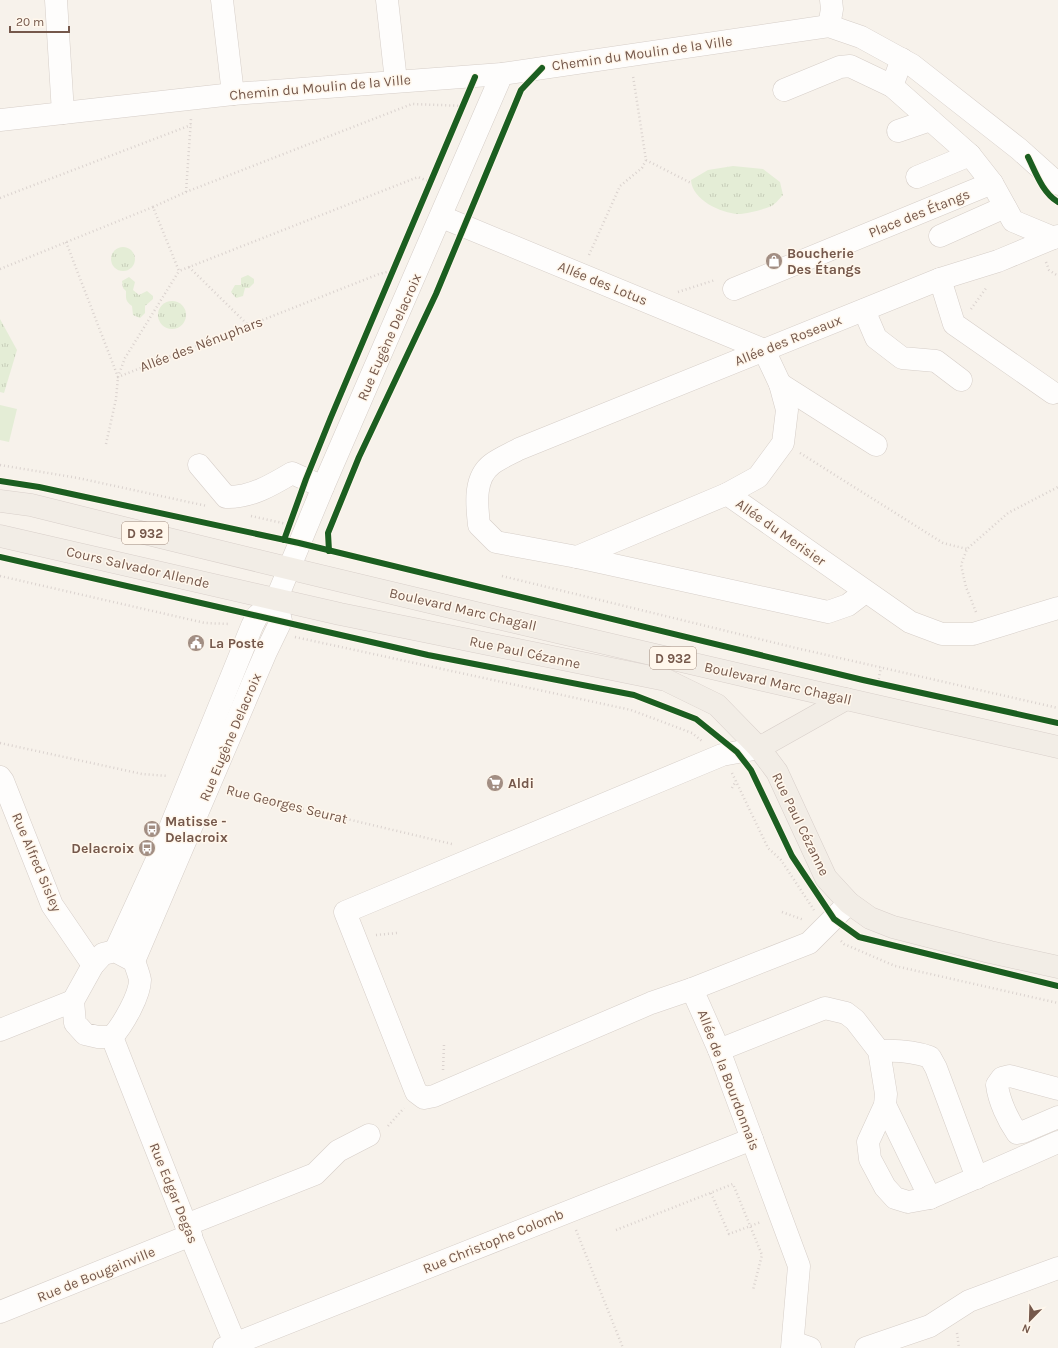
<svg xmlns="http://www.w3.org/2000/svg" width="1058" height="1348" viewBox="0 0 1058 1348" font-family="Karla,sans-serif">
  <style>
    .park { fill: url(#park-tufts) }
    .pitch { fill: #e4edd6 }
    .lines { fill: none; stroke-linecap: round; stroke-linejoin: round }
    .minor-casing { stroke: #d6cec8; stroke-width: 23 }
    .major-casing { stroke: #d8cfca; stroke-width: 23 }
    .path { stroke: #dad2ce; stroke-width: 2.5; stroke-dasharray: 1 3; stroke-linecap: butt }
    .minor { stroke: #fefdfc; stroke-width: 22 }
    .major { stroke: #f2ede6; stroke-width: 22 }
    .cycleway-casing { stroke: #fff7ec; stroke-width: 8 }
    .cycleway { stroke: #1b5e20; stroke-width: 6 }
    .labels { text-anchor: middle; stroke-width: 3; stroke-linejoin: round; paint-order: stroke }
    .shield { fill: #fff7ec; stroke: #9e887b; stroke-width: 1 }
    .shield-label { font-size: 13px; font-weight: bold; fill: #75584b }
    .street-label { font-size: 14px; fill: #75584b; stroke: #fff7ec }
    .poi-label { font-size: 14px; font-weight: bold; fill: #75584b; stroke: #fff7ec; text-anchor: start }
  </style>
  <defs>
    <pattern id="park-tufts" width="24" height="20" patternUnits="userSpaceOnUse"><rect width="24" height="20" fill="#e4edd6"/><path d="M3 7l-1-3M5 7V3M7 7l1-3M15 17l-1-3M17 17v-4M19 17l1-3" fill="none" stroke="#c7cdb9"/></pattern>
  </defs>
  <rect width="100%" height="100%" fill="#f7f2eb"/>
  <g class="park">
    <path d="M 733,166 L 763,169 L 780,182 L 783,195 C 779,199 774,206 769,207 C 761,210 747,214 738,214 C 721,213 692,200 691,180 L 708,170 Z"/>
    <circle cx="123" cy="259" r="12"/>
    <path d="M 248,275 L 254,279 L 254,283 L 249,288 L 245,288 L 243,296 L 236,298 L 231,292 L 235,285 L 241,285 L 241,278 Z"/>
    <path d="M 129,277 L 135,282 L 133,290 L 139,295 L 147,291 L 153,296 L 153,299 L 145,306 L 145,313 L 140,318 L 133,315 L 132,306 C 125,301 126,298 126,291 L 123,288 L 122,281 Z"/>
    <circle cx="172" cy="315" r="14"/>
    <path d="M 0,319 L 17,350 L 4,393 L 0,392 Z"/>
  </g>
  <path class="pitch" d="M 0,405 L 17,409 L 9,442 L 0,440 Z"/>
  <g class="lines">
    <g class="minor-casing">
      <g id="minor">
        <path d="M 56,0 L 63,113"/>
        <path d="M 222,0 L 233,94"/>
        <path d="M 387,0 L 396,81"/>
        <path d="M 829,26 L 832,9 L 831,0"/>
        <path d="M 902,59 L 892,86 L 970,155 L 992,183 L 1013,221 L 1054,238"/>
        <path d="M 784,90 L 840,67 L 850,66 L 892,86"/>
        <path d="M 0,120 L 233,94 L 502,74 L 829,26 L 861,37 L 912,65 L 1019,149 L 1058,184"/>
        <path d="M 898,131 L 930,120"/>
        <path d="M 917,177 L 970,155"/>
        <path d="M 442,217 L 764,350 L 780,384 L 787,410 L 783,443 L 758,477 L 727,494"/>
        <path d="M 940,236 L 1005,207"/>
        <path d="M 1058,236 L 998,261 L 940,279 L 519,449 C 510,454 500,458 492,464 C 473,478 477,506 479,525 L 496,542 L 577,557 L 727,494 L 910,622 L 942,634 L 973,634 L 1058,608"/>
        <path d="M 940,279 L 954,324 L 1053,393"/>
        <path d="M 734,289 L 992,183"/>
        <path d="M 864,310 L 876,338 L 902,358 L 936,361 L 961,380"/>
        <path d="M 780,384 L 876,445"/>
        <path d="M 199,465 L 226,497 C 250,498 272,485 292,473 L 323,487"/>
        <path d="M 577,557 L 828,612 L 848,605 L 865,592"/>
        <path d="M 0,777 L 3,781 L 52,905 L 93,965"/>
        <path d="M 115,951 L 159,855 L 252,626 L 257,616 L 276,600 L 323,487 L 502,74"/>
        <path d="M 115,951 L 134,961 C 136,967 139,974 140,980 C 140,995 123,1025 112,1037 L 98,1037 L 85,1034 L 75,1023 L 73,1001 L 93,965 L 103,954 Z"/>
        <path d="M 134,961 L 266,652 L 281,621 L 276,600"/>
        <path d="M 692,989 L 651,1003 L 434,1096 L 424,1098 L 416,1092 L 345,912 L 722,755 L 759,748"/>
        <path d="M 0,1030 L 73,1001"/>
        <path d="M 112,1037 L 186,1225 L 237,1348"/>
        <path d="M 719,1050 L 825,1008 L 846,1013 L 855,1020 L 879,1051 L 886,1094 L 885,1105 L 868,1142 L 870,1159 L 885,1187 L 895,1198 L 908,1202 L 930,1198 L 1058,1142"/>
        <path d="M 879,1051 C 897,1050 913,1051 930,1057 L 936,1068 L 977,1178"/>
        <path d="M 1058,1089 L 1010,1076 L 1002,1078 L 997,1085 C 999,1101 1008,1120 1017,1133 L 1023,1132 L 1058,1117"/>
        <path d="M 885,1105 L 930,1198"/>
        <path d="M 186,1225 L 315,1174 L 338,1151 L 369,1135"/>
        <path d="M 0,1312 L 191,1235"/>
        <path d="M 793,1342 L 810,1348"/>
        <path d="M 224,1348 L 752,1139"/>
        <path d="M 792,1348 L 799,1266 L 719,1050 L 692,989 L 809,943 L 849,903"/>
        <path d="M 866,1348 L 930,1326 L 969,1301 L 1058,1268"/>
      </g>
    </g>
    <g class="major-casing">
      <g id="major">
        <path d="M 0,501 L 31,505 C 372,590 715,670 1058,747"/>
        <path d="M 0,536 L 340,614 L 666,680 L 717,705 L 759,748 L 777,772 L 826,878 L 849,903 L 870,918 L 893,927 L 990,952 L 1058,967"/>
        <path d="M 759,748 L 846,699"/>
      </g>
    </g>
    <g class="path">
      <path d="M 646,160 L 691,183"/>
      <path d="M 186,192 L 191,119"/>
      <path d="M 0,198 L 191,125"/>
      <path d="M 153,207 L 186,192 L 412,104 L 466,106"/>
      <path d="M 66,242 L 118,377 L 379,274 L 395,270"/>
      <path d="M 589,255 L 620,186 L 642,168 L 646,160 L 633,76"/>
      <path d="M 1046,262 L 1049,270 L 1058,276"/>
      <path d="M 189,267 L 248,325"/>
      <path d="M 0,269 L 153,207 L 179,271 L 418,177 L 433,183"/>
      <path d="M 678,292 L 715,280"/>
      <path d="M 971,309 L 987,287"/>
      <path d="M 106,444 L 116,399 L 118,377 L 125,358 L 179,271"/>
      <path d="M 800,453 L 943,543 L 967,549"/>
      <path d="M 0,465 L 78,478 L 207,506"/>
      <path d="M 251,516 L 287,524"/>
      <path d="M 0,576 L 205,623 L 230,624"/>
      <path d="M 502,576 L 796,648 L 1058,708"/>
      <path d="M 976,612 L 966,587 L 961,565 L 967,549 L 1008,513 L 1058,487"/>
      <path d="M 295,637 L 631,710 L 692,733 L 702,741"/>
      <path d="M 878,683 L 881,667"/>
      <path d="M 0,743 L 142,774 L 168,776"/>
      <path d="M 732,773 L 768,848 L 781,860 L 814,910"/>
      <path d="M 732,788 L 736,781"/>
      <path d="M 229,791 L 452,844"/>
      <path d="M 782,912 L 804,920"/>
      <path d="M 376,935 L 397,933"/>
      <path d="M 841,941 L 844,944 L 895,966 L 1058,1003"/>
      <path d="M 443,1070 L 444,1045"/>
      <path d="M 388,1126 L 404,1108"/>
      <path d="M 711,1193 L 729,1234 L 761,1222"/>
      <path d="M 576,1230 L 623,1348"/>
      <path d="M 616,1230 L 733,1184 L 762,1255 L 753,1290"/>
      <path d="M 957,1333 L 959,1348"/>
    </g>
    <use href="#minor" class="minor"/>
    <use href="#major" class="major"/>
    <g class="cycleway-casing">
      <g id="cycleway">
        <path d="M 1028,157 C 1036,173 1042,192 1058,202"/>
        <path d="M 0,481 L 39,487 L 299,543 L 863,680 L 1058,723"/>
        <path d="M 284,540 L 306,479 L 331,417 L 475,77"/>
        <path d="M 329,551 L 328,533 L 359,457 L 436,294 L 521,90 L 542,68"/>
        <path d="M 0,557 L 428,655 L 634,695 L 696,719 L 737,752 L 751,770 L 792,856 L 834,919 L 859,937 L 1058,986"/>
      </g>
    </g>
    <use href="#cycleway" class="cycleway"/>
  </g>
  <defs>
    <g id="shop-disc" transform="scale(0.9)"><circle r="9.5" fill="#a28e83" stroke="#fff7ec"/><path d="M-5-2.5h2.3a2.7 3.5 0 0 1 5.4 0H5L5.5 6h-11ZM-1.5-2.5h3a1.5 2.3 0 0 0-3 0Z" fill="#fff"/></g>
    <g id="civic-disc" transform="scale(0.9)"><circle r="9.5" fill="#a28e83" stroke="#fff7ec"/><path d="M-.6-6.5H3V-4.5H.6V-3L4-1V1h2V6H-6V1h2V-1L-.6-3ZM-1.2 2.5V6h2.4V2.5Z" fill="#fff"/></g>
    <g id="supermarket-disc" transform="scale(0.9)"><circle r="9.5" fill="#a28e83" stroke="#fff7ec"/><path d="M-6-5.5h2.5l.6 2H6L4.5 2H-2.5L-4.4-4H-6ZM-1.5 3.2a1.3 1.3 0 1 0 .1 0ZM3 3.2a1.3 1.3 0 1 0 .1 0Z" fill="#fff"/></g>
    <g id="bus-disc" transform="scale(0.9)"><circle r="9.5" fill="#a28e83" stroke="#fff7ec"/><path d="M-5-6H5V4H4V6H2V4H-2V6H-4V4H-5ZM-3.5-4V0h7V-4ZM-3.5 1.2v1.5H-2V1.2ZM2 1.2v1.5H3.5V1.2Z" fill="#fff"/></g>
  </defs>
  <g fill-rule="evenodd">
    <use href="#shop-disc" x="774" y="261"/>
    <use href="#civic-disc" x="196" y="643"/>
    <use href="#supermarket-disc" x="495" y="783"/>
    <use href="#bus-disc" x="152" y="829"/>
    <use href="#bus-disc" x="147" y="848"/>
  </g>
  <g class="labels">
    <g class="shield">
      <rect x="122" y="522" width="46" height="22" rx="3"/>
      <rect x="650" y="647" width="46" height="22" rx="3"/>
    </g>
    <g class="shield-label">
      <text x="145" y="538">D 932</text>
      <text x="673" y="663">D 932</text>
    </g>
    <g class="street-label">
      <text transform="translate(642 53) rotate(-8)" y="5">Chemin du Moulin de la Ville</text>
      <text transform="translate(320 87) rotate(-5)" y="5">Chemin du Moulin de la Ville</text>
      <text transform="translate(919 213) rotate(-22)" y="5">Place des Étangs</text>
      <text transform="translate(603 283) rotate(22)" y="5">Allée des Lotus</text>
      <text transform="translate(389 337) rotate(-66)" y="5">Rue Eugène Delacroix</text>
      <text transform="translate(788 340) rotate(-22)" y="5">Allée des Roseaux</text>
      <text transform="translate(201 344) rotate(-21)" y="5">Allée des Nénuphars</text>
      <text transform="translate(781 532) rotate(35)" y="5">Allée du Merisier</text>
      <text transform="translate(138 567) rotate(13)" y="5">Cours Salvador Allende</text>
      <text transform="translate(463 609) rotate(13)" y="5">Boulevard Marc Chagall</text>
      <text transform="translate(525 652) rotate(12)" y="5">Rue Paul Cézanne</text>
      <text transform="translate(778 683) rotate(13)" y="5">Boulevard Marc Chagall</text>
      <text transform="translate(230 737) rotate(-67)" y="5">Rue Eugène Delacroix</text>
      <text transform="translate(287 804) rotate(14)" y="5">Rue Georges Seurat</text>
      <text transform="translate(801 824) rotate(64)" y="5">Rue Paul Cézanne</text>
      <text transform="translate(37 862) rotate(67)" y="5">Rue Alfred Sisley</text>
      <text transform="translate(729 1080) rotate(69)" y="5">Allée de la Bourdonnais</text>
      <text transform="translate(174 1193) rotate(68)" y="5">Rue Edgar Degas</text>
      <text transform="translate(493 1241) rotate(-22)" y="5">Rue Christophe Colomb</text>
      <text transform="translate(96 1274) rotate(-22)" y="5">Rue de Bougainville</text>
    </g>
    <g class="poi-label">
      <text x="787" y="258">Boucherie<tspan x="787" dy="16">Des Étangs</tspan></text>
      <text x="209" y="648">La Poste</text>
      <text x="508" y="788">Aldi</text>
      <text x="165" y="826">Matisse -<tspan x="165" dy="16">Delacroix</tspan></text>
      <text x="134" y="853" text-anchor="end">Delacroix</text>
    </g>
  </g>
  <g transform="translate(1030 1320) rotate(203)" stroke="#fff7ec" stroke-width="3" paint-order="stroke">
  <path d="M0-3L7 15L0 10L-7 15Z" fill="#75584b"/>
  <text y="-6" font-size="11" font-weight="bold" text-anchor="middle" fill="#75584b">N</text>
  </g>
  <path d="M10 26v6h59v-6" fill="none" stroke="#75584b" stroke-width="2"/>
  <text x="16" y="26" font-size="12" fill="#75584b" stroke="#fff7ec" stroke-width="3" paint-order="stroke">20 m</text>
</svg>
